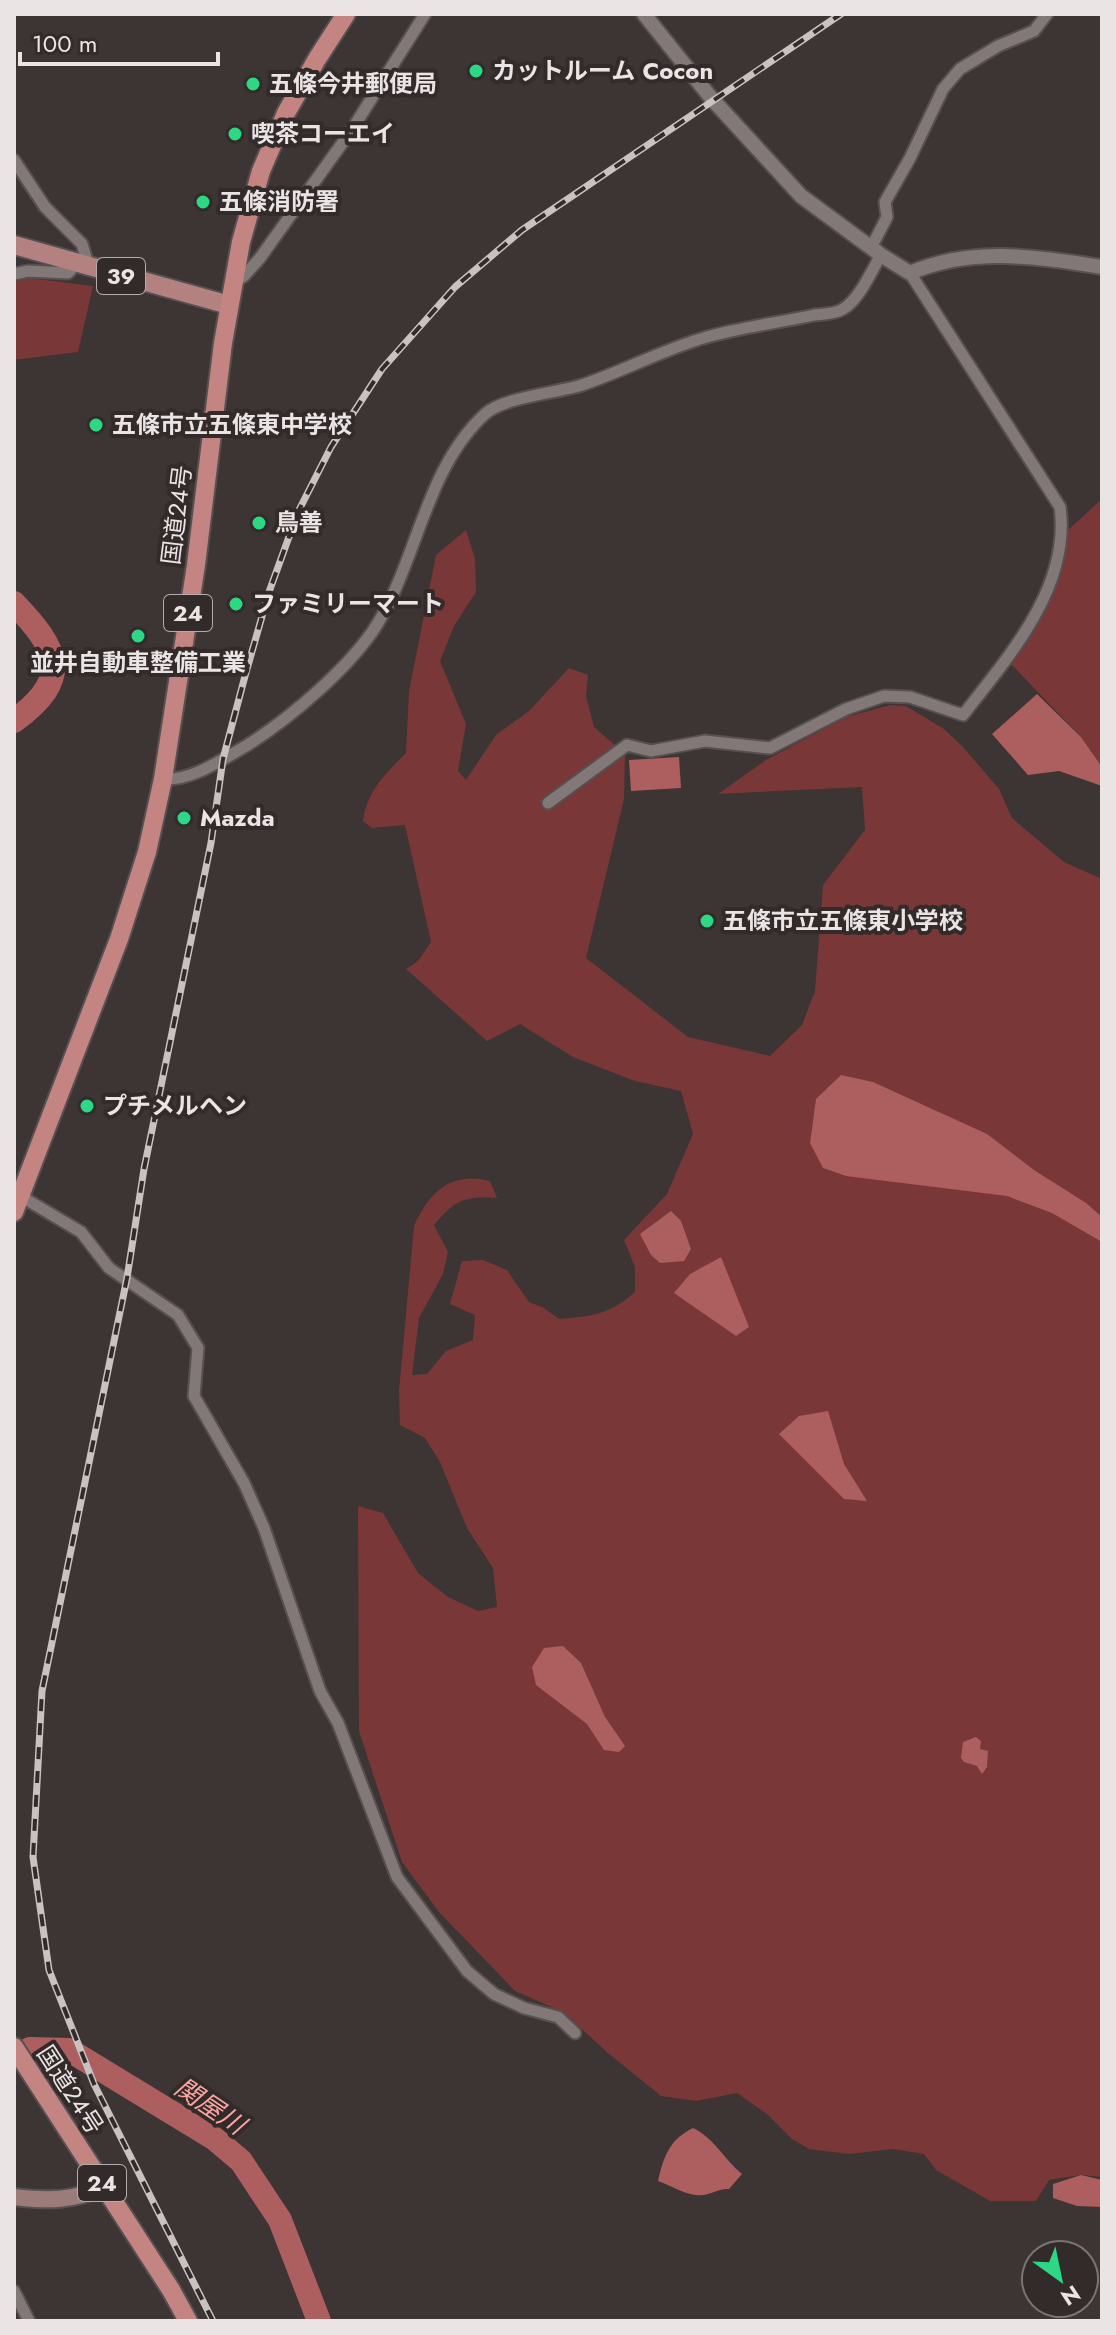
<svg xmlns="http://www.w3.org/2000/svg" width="1116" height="2335" viewBox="0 0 1116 2335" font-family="Jost,'Noto Sans JP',sans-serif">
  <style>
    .green { fill: #7a3737 }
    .water { fill: #ac5f5e }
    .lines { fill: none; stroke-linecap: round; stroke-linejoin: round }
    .river { stroke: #ac5f5e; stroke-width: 24 }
    .minor-casing { stroke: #575050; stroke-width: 15 }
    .tertiary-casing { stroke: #575050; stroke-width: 18 }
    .secondary-casing { stroke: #575050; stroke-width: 20 }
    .primary-casing { stroke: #575050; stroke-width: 22 }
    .trunk-casing { stroke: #575050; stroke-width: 22 }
    .minor { stroke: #827877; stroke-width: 11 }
    .tertiary { stroke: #827877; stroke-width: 14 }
    .secondary { stroke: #9b7c7b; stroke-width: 16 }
    .primary { stroke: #b3817f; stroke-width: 18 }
    .trunk { stroke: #c48482; stroke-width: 18 }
    .rail-casing { stroke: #c9c2c2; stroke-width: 7 }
    .rail { stroke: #332a2a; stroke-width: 4; stroke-dasharray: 12; stroke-linecap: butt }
    .poi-dot { fill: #2dd884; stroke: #332a2a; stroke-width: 3 }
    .labels { text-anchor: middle; stroke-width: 8; stroke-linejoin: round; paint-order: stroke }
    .shield { fill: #332a2a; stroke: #b3acac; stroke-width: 2 }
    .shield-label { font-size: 22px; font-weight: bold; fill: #eae4e4 }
    .poi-label { font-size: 24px; font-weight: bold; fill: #eae4e4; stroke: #332a2a; text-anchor: start }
    .street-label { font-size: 24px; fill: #eae4e4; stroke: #332a2a }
    .water-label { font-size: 26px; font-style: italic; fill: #fba4a1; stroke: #332a2a }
  </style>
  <rect width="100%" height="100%" fill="#3d3434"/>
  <g class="green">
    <path d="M 29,278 L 93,286 L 78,352 L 14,360 L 14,282 Z"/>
    <path d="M 1102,499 L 1102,767 L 1081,737 L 1010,663 L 1048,605 L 1065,558 L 1068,530 Z"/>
    <path d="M 466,530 L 475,559 L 476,592 L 454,626 L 440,661 L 466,724 L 458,771 L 466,780 L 496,735 L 529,711 L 569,668 L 588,675 L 586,696 L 594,727 L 625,754 L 624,799 L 586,958 L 688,1037 L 770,1056 L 802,1025 L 815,991 L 823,885 L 865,830 L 862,787 L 718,794 L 766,760 L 846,717 L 890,705 L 906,706 L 944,729 L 963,747 L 999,789 L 1012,818 L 1064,862 L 1102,879 L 1102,2177 L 1081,2175 L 1049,2180 L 1036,2201 L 990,2201 L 936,2170 L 924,2154 L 893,2149 L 849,2154 L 809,2149 L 792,2139 L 767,2114 L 737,2093 L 696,2101 L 661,2096 L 608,2053 L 563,2012 L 515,1991 L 439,1912 L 402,1862 L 359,1731 L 358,1506 L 383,1513 L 418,1573 L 448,1597 L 478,1611 L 497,1607 L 493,1568 L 467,1528 L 440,1462 L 425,1438 L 400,1425 L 399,1391 L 414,1226 C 429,1192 451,1171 490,1181 L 497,1198 C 463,1196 456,1200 434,1225 L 448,1252 L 443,1274 L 419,1318 L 412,1375 L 427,1374 L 446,1351 L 473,1340 L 475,1315 L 450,1304 L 462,1261 L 483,1260 L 507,1270 L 529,1302 L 544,1308 L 559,1319 C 592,1316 609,1315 635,1292 L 635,1267 L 624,1240 L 667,1194 L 693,1134 L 681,1091 L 635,1081 L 573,1057 L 520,1024 L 487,1041 L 406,969 L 418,961 L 431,942 L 405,825 L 372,828 L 363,821 C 367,791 386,773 406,753 L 409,691 L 436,555 Z"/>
  </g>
  <g class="water">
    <path d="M 1037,694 L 1081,737 L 1102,767 L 1102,786 L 1059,771 L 1028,775 L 992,734 Z"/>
    <path d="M 679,757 L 681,788 L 631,791 L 629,760 Z"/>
    <path d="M 841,1075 L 873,1082 L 987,1134 L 1034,1170 L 1086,1203 L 1102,1217 L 1102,1242 L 1052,1213 L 1007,1196 L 846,1176 L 823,1168 L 810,1143 L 816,1099 Z"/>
    <path d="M 671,1211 L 681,1221 L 691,1249 L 684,1261 L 660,1263 L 651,1255 L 640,1234 Z"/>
    <path d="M 721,1257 L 749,1327 L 736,1336 L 674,1293 L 690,1274 Z"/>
    <path d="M 828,1411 L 844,1464 L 867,1501 L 844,1499 L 779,1434 L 799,1416 Z"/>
    <path d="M 563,1646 L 581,1663 L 605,1717 L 625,1746 L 619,1752 L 604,1750 L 587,1724 L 536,1685 L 532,1667 L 544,1648 Z"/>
    <path d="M 976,1737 L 981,1741 L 980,1749 L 988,1751 L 987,1767 L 982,1774 L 977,1766 L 964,1762 L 961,1758 L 963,1742 Z"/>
    <path d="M 693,2128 C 714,2138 724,2159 742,2174 L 729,2189 C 717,2188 709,2197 696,2195 C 684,2194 670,2185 658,2181 C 664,2156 669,2140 693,2128 Z"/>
    <path d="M 1081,2175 L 1102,2180 L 1102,2207 L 1077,2206 L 1053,2198 L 1053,2184 Z"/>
  </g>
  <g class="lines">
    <g class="river">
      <path d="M 14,603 C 59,650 73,678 14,721"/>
      <path d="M 30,2049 L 69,2050 L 215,2139 L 241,2161 L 280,2220 L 319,2321"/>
    </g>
    <g class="minor-casing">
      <g id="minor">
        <path d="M 14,160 L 45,207 L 82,244 L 89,267"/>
        <path d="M 872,246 L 887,217 L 885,202 L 910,158 L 943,89 L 960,69 L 998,46 L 1034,31 L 1047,14"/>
        <path d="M 14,274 L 28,271 L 68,273 L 77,263"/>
        <path d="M 233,283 L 244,276 L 260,258 L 351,131 L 425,14"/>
        <path d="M 163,779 C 192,781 221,760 246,746 C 289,719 351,667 378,623 C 418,557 426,468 485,414 C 504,397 557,393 582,385 C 624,371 664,349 707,337 C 741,327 778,323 814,315 C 822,314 836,314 843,309 C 859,300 872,270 881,255"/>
        <path d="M 548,803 L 627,745 L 651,751 L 705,741 L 770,748 L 846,709 L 884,696 L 910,697 L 963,715 C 1009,656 1071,587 1060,507 L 910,273"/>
        <path d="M 17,1194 L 81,1232 L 109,1268 L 178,1315 L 198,1348 L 194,1396 L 244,1483 L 264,1528 L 320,1691 L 338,1723 L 397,1877 L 467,1971 L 494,1994 L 524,2008 L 558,2017 L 575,2033"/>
        <path d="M 14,2291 L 29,2321"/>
      </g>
    </g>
    <g class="tertiary-casing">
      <path id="tertiary" d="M 644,14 L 712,99 L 801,196 L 881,255 L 910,273 C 973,246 1037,257 1102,267"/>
    </g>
    <g class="secondary-casing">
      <path id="secondary" d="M 14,2197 C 48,2201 73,2201 104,2187"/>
    </g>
    <g class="primary-casing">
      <path id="primary" d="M 14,245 L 229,305"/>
    </g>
    <g class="trunk-casing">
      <g id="trunk">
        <path d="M 14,1212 L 119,939 L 147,852 L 163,779 L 196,565 L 223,343 L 241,242 L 261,171 L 286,113 L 317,59 L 346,14"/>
        <path d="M 14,2047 L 171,2290 L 188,2321"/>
      </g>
    </g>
    <use href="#minor" class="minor"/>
    <use href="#tertiary" class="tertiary"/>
    <use href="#secondary" class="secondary"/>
    <use href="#primary" class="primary"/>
    <use href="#trunk" class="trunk"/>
    <g class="rail-casing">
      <path id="rail" d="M 213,2321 L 94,2084 L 49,1970 L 33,1857 L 42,1691 L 127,1278 L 144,1169 L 211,843 L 223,759 L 245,676 L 269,592 L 298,512 L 331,447 L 382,369 L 455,287 L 522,230 L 841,14"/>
    </g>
    <use href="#rail" class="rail"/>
  </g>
  <g class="poi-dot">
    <circle cx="476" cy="71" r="8"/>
    <circle cx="253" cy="84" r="8"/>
    <circle cx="235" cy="134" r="8"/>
    <circle cx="203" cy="202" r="8"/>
    <circle cx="96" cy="425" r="8"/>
    <circle cx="259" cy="523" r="8"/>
    <circle cx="236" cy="604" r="8"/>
    <circle cx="138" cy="636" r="8"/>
    <circle cx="184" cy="818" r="8"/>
    <circle cx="707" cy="921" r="8"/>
    <circle cx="87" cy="1106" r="8"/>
  </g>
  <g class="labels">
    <g class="shield">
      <rect x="97" y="258" width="48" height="36" rx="6"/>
      <rect x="164" y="595" width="48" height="36" rx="6"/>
      <rect x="78" y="2165" width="48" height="36" rx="6"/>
    </g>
    <g class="shield-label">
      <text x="121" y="284">39</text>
      <text x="188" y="621">24</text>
      <text x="102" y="2191">24</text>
    </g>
    <g class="poi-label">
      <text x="492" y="79">カットルーム Cocon</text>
      <text x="269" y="92">五條今井郵便局</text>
      <text x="251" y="142">喫茶コーエイ</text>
      <text x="219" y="210">五條消防署</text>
      <text x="112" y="433">五條市立五條東中学校</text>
      <text x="275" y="531">鳥善</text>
      <text x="252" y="612">ファミリーマート</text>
      <text x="138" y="671" text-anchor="middle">並井自動車整備工業</text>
      <text x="200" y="826">Mazda</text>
      <text x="723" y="929">五條市立五條東小学校</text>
      <text x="103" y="1114">プチメルヘン</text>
    </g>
    <g class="street-label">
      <text transform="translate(177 515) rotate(-83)" y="8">国道24号</text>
      <text transform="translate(70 2090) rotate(57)" y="8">国道24号</text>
    </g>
    <g class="water-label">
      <text transform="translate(210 2106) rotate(34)" y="9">関屋川</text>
    </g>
  </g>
  <rect width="1116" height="2335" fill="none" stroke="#eae4e4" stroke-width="32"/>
  <g transform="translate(1060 2279) rotate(147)"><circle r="38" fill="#332a2a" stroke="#7c7474" stroke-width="2"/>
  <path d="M0-6L14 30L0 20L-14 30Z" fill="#2dd884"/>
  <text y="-12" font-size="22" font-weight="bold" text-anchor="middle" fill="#eae4e4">N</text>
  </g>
  <path d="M20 52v12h198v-12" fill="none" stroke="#eae4e4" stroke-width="4"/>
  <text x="32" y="52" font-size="24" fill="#eae4e4" stroke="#332a2a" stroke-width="6" paint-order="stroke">100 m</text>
</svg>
